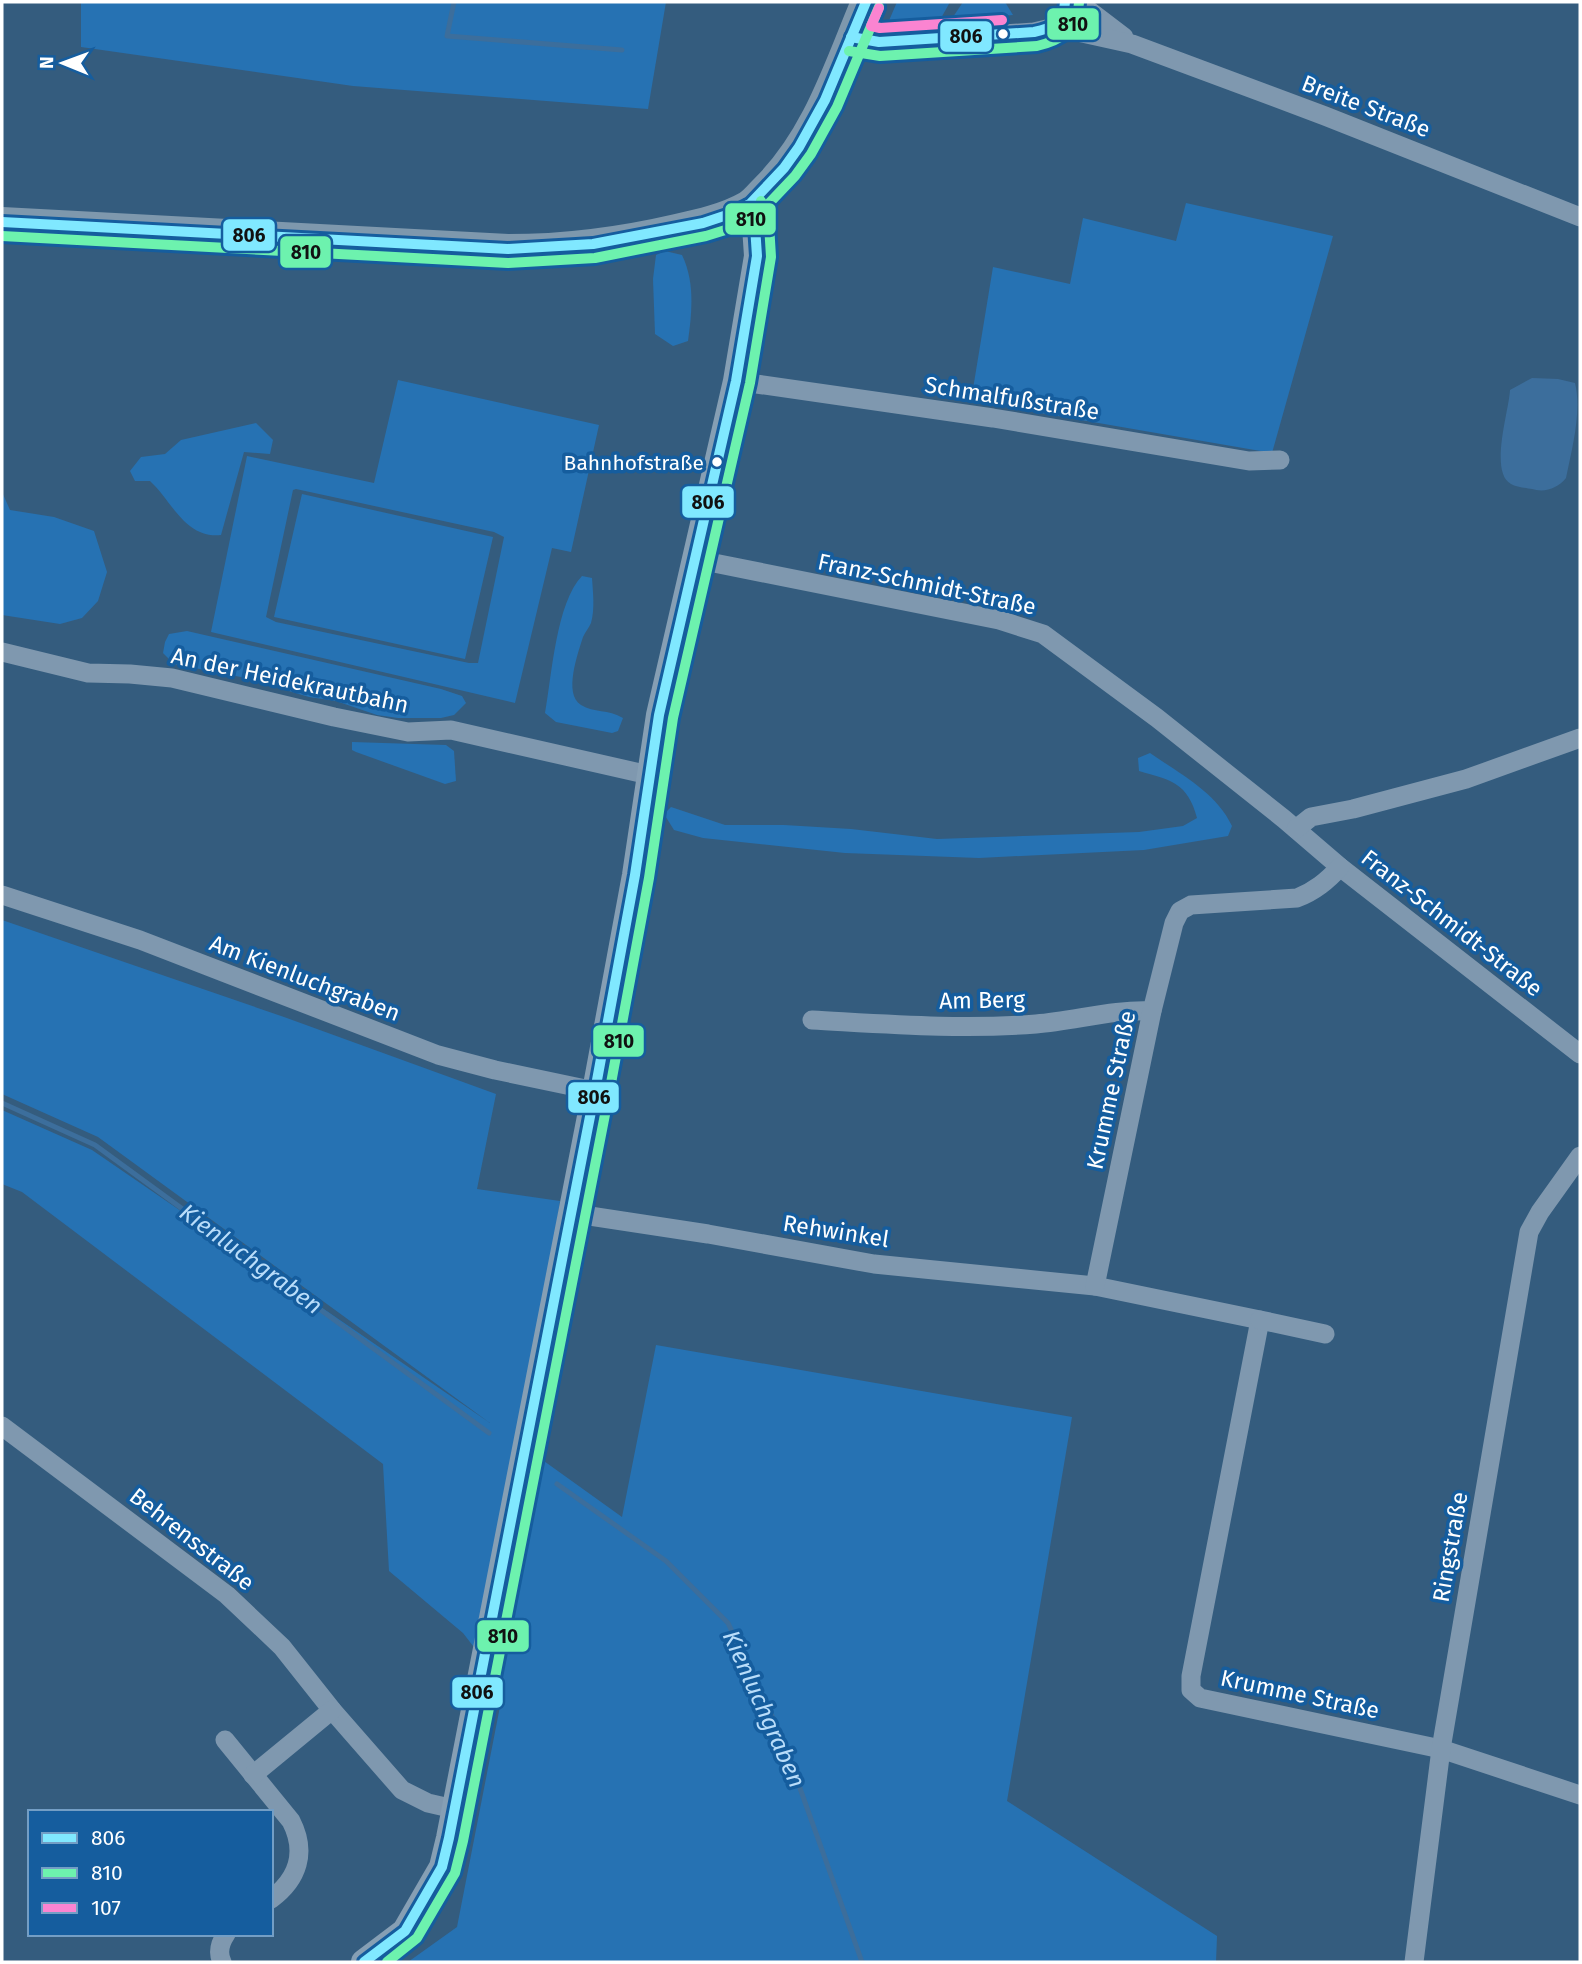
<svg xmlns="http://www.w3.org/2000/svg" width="1582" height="1964" viewBox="0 0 1582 1964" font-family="'Fira Sans',sans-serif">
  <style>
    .green { fill: #2672b3; fill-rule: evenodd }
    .water { fill: #3c6e9c }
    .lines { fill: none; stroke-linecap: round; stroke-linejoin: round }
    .stream { stroke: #3c6e9c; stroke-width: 5 }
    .street { stroke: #7f98af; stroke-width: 19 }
    .secondary { stroke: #869fb4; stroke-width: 26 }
    .primary { stroke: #7e98ad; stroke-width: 30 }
    .bus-1-casing { stroke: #155d9e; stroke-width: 16 }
    .bus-2-casing { stroke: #155d9e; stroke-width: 16 }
    .bus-3-casing { stroke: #155d9e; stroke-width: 16 }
    .bus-1 { stroke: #80e8ff; stroke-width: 10 }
    .bus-2 { stroke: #6df2ae; stroke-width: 10 }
    .bus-3 { stroke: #fb84d1; stroke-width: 10 }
    .bus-dot { fill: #fff; stroke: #155d9e; stroke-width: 2.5 }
    .labels { text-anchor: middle; stroke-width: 7; stroke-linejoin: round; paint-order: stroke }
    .bus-label { font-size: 21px; fill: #fff; stroke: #155d9e; text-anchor: end }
    .street-label { font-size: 23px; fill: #fff; stroke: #155d9e }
    .water-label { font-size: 24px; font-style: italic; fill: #b9ddfa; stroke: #155d9e }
    .line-badge { stroke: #155d9e; stroke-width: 2.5 }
    .pale-badge-label { font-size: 19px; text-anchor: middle; font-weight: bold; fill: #111 }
  </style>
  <rect width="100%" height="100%" fill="#345c7e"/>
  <g class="green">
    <path d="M 81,2 L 666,2 L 648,109 L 353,86 L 81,47 Z"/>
    <path d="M 897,2 L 950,2 L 940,20 L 888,23 Z"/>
    <path d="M 963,2 L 1005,2 L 1013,15 L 951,20 Z"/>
    <path d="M 1186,203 L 1333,236 L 1272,453 L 971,401 L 993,267 L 1070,284 L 1083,218 L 1176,241 Z"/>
    <path d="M 665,251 L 682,255 C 695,282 692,312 688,341 L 673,346 L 655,334 L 653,279 L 656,255 Z"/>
    <path d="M 398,380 L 599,425 L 571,552 L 552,548 L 515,703 L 211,632 L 247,456 L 374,483 ZM 296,489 L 494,532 L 504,537 L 478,663 L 469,663 L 276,622 L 266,617 L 293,490 Z"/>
    <path d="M 256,423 L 273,440 L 270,454 L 244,452 L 221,535 C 185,539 172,501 150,481 L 135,481 L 130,471 L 141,457 L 165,454 L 181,440 Z"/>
    <path d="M 2,492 L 10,510 L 54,517 L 94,531 L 107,572 L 98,601 L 82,618 L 60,624 L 2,615 Z"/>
    <path d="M 302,494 L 493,537 L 465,659 L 274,617 Z"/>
    <path d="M 582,576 L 592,578 C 593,593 595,609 591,623 C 589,628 585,632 583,637 C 578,653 563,694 581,705 C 594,713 608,709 623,718 L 618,731 L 612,733 L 556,722 L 545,713 C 552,675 556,603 582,576 Z"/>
    <path d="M 187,631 L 441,689 L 462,696 L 466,703 L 454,715 L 441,718 L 398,718 L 377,715 L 336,701 L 309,697 L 246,678 L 174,664 L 163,653 L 165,642 L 169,634 Z"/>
    <path d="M 352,742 L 446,745 L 454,751 L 456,781 L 445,784 L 356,752 L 352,750 Z"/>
    <path d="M 1150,753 C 1180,774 1216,792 1232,826 L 1228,836 L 1144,850 L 979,858 L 845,853 L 703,838 L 674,830 L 664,814 L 671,807 L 725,825 L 784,825 L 851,829 L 937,839 L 1139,832 L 1183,826 L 1197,818 C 1188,783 1171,780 1139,771 L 1138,758 Z"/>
    <path d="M 2,920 L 284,1017 L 496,1094 L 477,1189 L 560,1201 L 523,1446 L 622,1517 L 656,1345 L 1072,1417 L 1007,1801 L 1217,1936 L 1216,1962 L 408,1962 L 457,1927 L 504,1686 L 463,1633 L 389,1571 L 383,1464 L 22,1192 L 2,1184 L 2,1110 L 92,1150 L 490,1423 L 98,1137 L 2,1094 Z"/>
  </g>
  <path class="water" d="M 1532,378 L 1558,379 L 1575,383 C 1582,411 1572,449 1566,478 C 1558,488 1545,493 1532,489 C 1526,488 1516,487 1511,484 C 1489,472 1509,411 1510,390 Z"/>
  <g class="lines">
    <g class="stream">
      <path d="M 454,2 L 447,36 L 622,50"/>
      <path d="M 2,1103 L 95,1145 L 489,1433"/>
      <path d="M 557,1484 L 666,1561 L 728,1623 L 781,1735 L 862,1962"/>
    </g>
    <g class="street">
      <path d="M 1078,2 L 1124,37"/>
      <path d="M 851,37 L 879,42 L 1034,32 L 1055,27 L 1132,44 L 1325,116 L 1580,217"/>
      <path d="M 736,381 L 993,418 L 1249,461 L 1280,460"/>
      <path d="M 694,559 L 999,620 L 1043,634 L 1157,718 L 1284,819 L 1340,867 L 1580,1054"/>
      <path d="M 2,652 L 88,673 L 130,674 L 172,678 L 334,717 L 408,732 L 451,730 L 649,775"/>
      <path d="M 1296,829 L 1311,817 L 1353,809 L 1466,779 L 1580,738"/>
      <path d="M 2,895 L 140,940 L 438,1055 L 495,1070 L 595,1091"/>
      <path d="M 812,1020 C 886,1024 961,1030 1036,1024 C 1075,1021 1113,1009 1152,1011"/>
      <path d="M 570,1213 L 708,1234 L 874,1264 L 1095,1286 L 1260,1320 L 1191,1676 L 1191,1690 L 1200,1698 L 1441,1749 L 1580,1795"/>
      <path d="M 1095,1286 L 1152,1011 L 1174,923 L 1180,911 L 1191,905 L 1297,898 C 1315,891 1327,881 1340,867"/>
      <path d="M 1260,1320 L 1325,1334"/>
      <path d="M 2,1426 L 227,1595 L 282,1647 L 332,1710 L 402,1790 L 428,1803 L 454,1809"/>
      <path d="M 225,1740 L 291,1821 C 307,1852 298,1879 271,1899"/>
      <path d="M 253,1775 L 332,1710"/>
      <path d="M 222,1962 C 217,1952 220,1943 226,1934"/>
      <path d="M 1414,1962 L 1441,1749 L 1529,1232 L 1540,1212 L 1580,1156"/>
    </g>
    <path class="secondary" d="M 364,1962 L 405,1931 L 442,1867 L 449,1838 L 595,1091 L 635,875 L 659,715 L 736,381 L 757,256 L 755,226 L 748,205"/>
    <path class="primary" d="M 2,222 L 508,249 C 566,249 620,242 676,229 C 699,224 726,218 747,206 C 754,202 760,194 766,188 C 817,138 839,66 866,2"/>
    <g class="bus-1-casing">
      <g id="bus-1">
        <path d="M 851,37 L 879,42 L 1034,32 C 1053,28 1064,22 1065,2"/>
        <path d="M 2,222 L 508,249 L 593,244 L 703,223 L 730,214 L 750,204 L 784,168 L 799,147 L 825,100 L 866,2"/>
        <path d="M 364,1962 L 405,1931 L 442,1867 L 449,1838 L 595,1091 L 635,875 L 659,715 L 736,381 L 757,256 L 755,226 L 748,205"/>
      </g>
    </g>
    <g class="bus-2-casing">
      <g id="bus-2">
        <path d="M 849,51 L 880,56 L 1037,46 C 1062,40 1077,30 1079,3"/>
        <path d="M 2,236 L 508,263 L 595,258 L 706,236 L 735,227 L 757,216 L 795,176 L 811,154 L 837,107 L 879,7"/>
        <path d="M 387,1962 L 417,1938 L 455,1873 L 463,1841 L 609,1094 L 649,878 L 673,718 L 750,383 L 771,257 L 769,224 L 761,201"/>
      </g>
    </g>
    <g class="bus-3-casing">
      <path id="bus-3" d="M 879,8 L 871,26 L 880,28 L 1002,20"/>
    </g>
    <use href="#bus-1" class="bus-1"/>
    <use href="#bus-2" class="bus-2"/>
    <use href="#bus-3" class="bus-3"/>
  </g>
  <g class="bus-dot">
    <circle cx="1003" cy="34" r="6"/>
    <circle cx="717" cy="462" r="6"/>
  </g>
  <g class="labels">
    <g class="bus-label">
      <text x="704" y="470">Bahnhofstraße</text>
    </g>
    <g class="street-label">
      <text transform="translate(1366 106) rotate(21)" y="8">Breite Straße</text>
      <text transform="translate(1012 398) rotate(9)" y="8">Schmalfußstraße</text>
      <text transform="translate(927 584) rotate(12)" y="8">Franz-Schmidt-Straße</text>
      <text transform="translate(290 680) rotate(12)" y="8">An der Heidekrautbahn</text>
      <text transform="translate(1452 923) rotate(38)" y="8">Franz-Schmidt-Straße</text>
      <text transform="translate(305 978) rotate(21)" y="8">Am Kienluchgraben</text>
      <text transform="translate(982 1000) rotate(-1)" y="8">Am Berg</text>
      <text transform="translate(1111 1090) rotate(-78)" y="8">Krumme Straße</text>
      <text transform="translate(836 1231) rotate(9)" y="8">Rehwinkel</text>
      <text transform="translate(192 1539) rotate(38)" y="8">Behrensstraße</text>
      <text transform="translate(1450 1547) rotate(-80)" y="8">Ringstraße</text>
      <text transform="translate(1300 1694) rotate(12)" y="8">Krumme Straße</text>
    </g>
    <g class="water-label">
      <text transform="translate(251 1259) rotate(36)" y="8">Kienluchgraben</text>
      <text transform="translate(764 1709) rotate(66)" y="8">Kienluchgraben</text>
    </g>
  </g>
  <g class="line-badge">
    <rect x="1046" y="7" width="54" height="34" rx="7" fill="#6df2ae"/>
    <rect x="939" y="20" width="54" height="33" rx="7" fill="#80e8ff"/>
    <rect x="724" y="202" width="53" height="34" rx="7" fill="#6df2ae"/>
    <rect x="222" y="218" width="54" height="34" rx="7" fill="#80e8ff"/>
    <rect x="279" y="235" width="53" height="34" rx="7" fill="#6df2ae"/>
    <rect x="681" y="485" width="54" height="34" rx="7" fill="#80e8ff"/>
    <rect x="592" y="1024" width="53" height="34" rx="7" fill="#6df2ae"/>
    <rect x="567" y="1081" width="53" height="33" rx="7" fill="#80e8ff"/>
    <rect x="476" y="1619" width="54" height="34" rx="7" fill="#6df2ae"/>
    <rect x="451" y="1676" width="53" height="33" rx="7" fill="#80e8ff"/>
  </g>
  <g class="pale-badge-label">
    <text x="1073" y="31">810</text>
    <text x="966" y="43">806</text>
    <text x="751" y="226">810</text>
    <text x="249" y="242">806</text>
    <text x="306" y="259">810</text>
    <text x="708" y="509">806</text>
    <text x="619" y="1048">810</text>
    <text x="594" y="1104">806</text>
    <text x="503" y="1643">810</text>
    <text x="477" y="1699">806</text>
  </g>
  <rect width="1582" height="1964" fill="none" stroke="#ffffff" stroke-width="7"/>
  <rect x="28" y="1810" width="245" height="126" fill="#155d9e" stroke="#739ec5" stroke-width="2"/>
  <rect x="42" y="1833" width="35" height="10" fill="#80e8ff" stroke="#739ec5" stroke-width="2"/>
  <text x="91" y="1845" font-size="21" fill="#ffffff">806</text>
  <rect x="42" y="1868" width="35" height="10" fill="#6df2ae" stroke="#739ec5" stroke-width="2"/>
  <text x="91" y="1880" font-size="21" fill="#ffffff">810</text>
  <rect x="42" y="1903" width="35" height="10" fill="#fb84d1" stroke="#739ec5" stroke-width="2"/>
  <text x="91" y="1915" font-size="21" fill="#ffffff">107</text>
  <g transform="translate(63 63) rotate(271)" stroke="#155d9e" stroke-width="5" paint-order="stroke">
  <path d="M0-5L12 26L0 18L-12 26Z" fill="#ffffff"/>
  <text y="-10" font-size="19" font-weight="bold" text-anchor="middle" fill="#ffffff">N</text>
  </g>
</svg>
